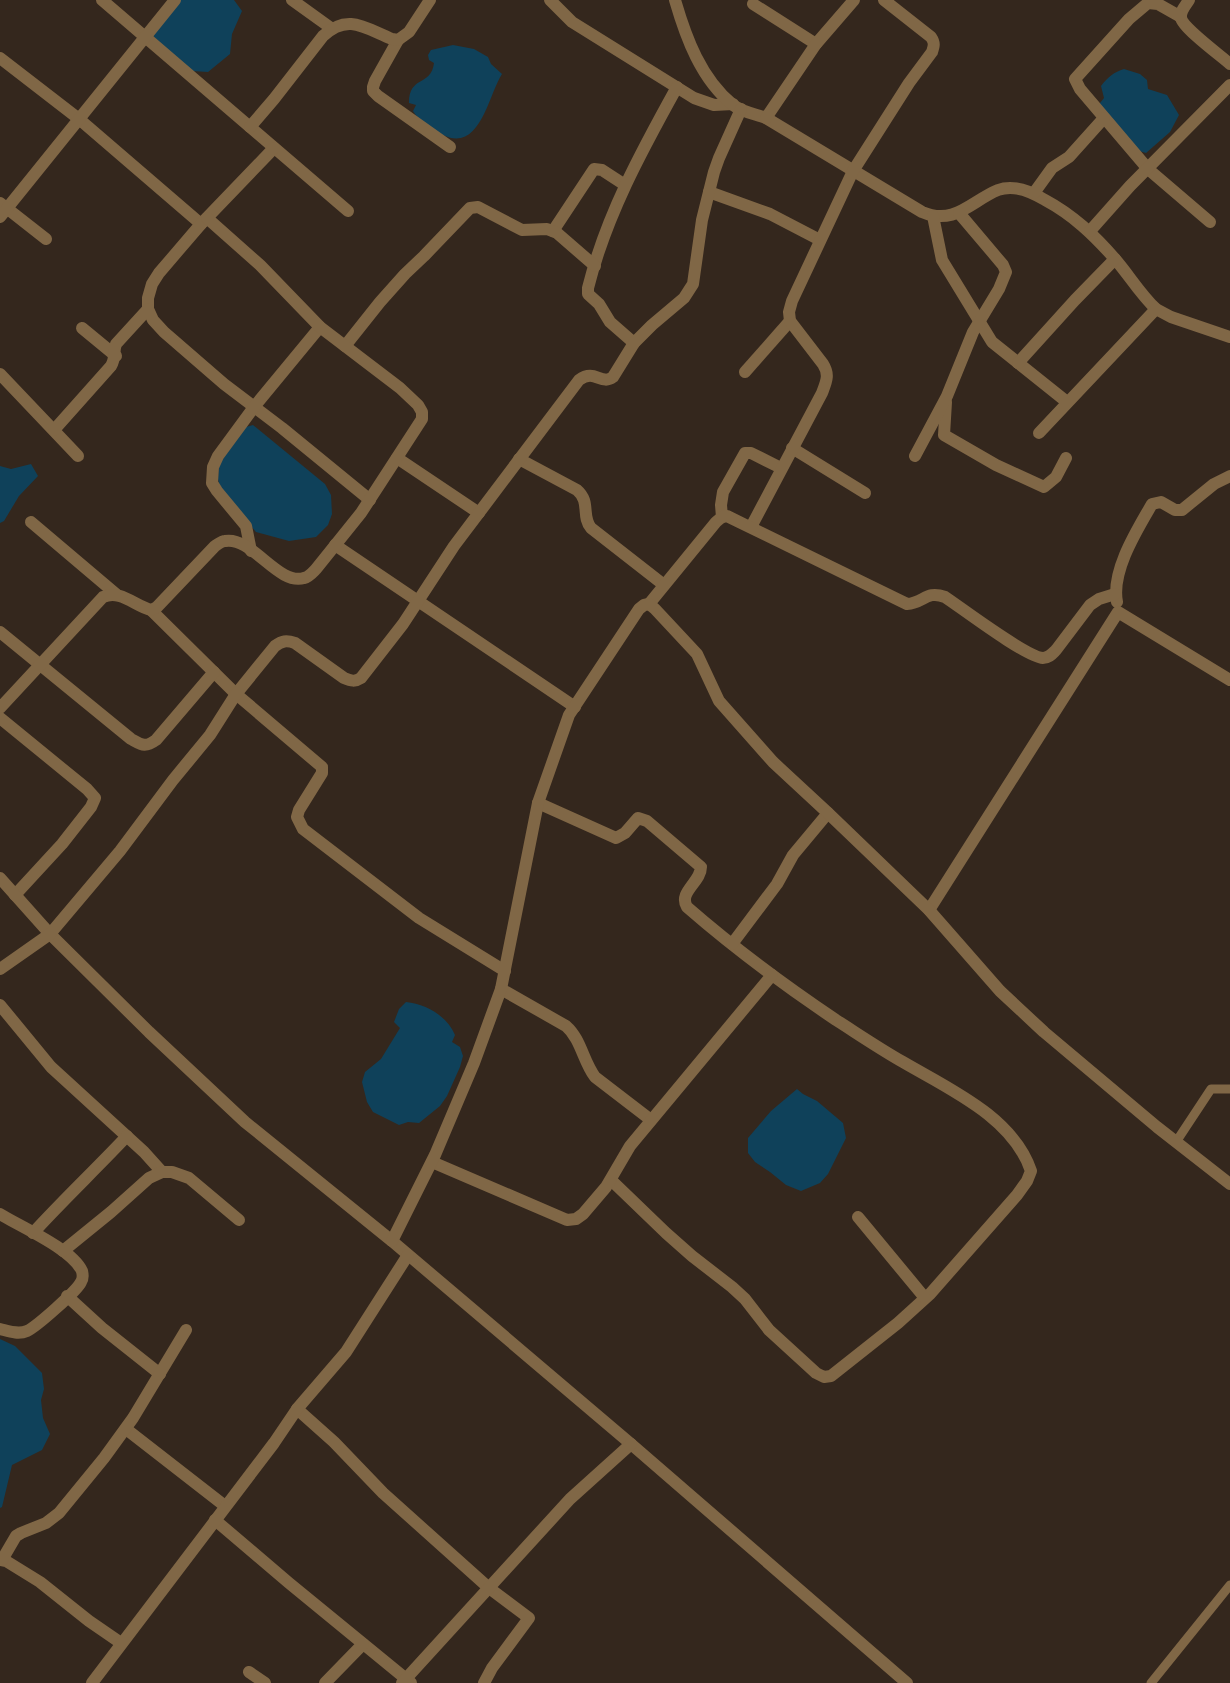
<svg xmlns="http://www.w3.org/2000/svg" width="1230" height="1683" viewBox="0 0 1230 1683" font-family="Ubuntu,sans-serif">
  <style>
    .water { fill: #0f415a }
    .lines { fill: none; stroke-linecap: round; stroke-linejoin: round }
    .service { stroke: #806746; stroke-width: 9 }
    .minor { stroke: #806746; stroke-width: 12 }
  </style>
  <rect width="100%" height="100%" fill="#34271d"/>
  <g class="water">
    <path d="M 180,0 L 234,0 L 242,11 L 232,34 L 230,54 L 208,72 L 192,71 L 165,48 L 153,36 Z"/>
    <path d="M 453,45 L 474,49 L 488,57 L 491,64 L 502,74 C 488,96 480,153 443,135 C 432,130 419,121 413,111 L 416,105 L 409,103 C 409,75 431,87 434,63 L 429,60 L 428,55 L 431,50 Z"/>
    <path d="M 1124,69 L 1140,74 L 1147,80 L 1148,89 L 1167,95 L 1179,115 L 1170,132 L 1146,153 L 1136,150 L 1100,107 L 1100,103 L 1104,98 L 1101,86 C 1108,77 1114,72 1124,69 Z"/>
    <path d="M 253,425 L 325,484 L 331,495 L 332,514 L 328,525 L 316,537 L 289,541 L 256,532 L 221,491 L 218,479 L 219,464 L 246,427 Z"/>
    <path d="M 31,464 L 38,476 L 19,496 L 4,521 L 0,523 L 0,466 L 11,469 Z"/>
    <path d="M 406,1002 C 426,1004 447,1016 455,1035 L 452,1042 L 460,1047 L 463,1056 L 460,1067 L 447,1096 L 440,1106 L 419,1123 L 408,1122 L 399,1125 L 373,1112 L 367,1102 L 362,1082 L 365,1072 L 381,1059 L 400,1028 L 394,1022 L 399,1009 Z"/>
    <path d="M 797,1089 L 803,1094 L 817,1101 L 843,1123 L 846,1138 L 828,1174 L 820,1183 L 801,1191 L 786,1185 L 770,1172 L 755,1162 L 748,1153 L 748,1138 L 771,1111 Z"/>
    <path d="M 0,1339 L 15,1346 L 42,1373 L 44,1389 L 41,1400 L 43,1418 L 50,1434 L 42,1450 L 12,1465 L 2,1507 L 0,1508 Z"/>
  </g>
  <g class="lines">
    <g class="service">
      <path d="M 1176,1142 L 1211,1089 L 1230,1089"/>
      <path d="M 1151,1683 L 1230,1585"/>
    </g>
    <g class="minor">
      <path d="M 102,0 L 348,211"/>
      <path d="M 292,0 L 331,28"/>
      <path d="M 550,0 L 572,22 L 694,98 L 714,105 L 733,104"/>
      <path d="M 675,0 C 686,38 701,79 733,105 C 742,112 755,114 766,118 L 922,212 C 955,226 971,201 998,190 C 1014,184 1032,192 1045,200 C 1073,215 1094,235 1115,259 C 1129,275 1140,294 1156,309 L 1171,317 L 1230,337"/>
      <path d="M 1189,0 C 1186,5 1180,11 1181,18 C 1183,28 1221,56 1230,64"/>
      <path d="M 753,4 L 816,44"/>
      <path d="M 1181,17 L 1158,4 L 1148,3 L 1129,19 L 1075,79 L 1080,89 L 1148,169 L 1210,222"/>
      <path d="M 398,40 L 375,81 L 373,87 L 373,91 L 378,96 L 450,147"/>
      <path d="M 0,58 L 79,119 L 201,224"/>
      <path d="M 766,118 L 816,44 L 854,0"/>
      <path d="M 250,127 L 274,99 L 323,36 C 348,13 365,28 392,39 L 398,40 L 409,32 L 430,0"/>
      <path d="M 274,148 L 201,224 L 159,273 L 152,284 L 148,298 L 148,309 L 153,320 L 164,332 L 224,384 L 282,428 L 370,500"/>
      <path d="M 709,192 L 770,214 L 820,240"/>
      <path d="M 1034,193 L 1052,168 L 1069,157 L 1104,118"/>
      <path d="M 0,203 L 46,239"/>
      <path d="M 933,216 L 942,260 L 992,342 L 1067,402"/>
      <path d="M 0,217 L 175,0"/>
      <path d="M 553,231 L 594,169 L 602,170 L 625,185"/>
      <path d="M 1090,231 L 1130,186 L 1230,85"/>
      <path d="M 82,328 L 116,356"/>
      <path d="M 634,343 L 610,322 L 599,304 L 588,294 L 588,288 C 606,216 641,152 677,87"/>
      <path d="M 345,346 L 380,302 L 405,274 L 424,256 L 470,208 L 478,207 L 522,230 L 547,229 L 557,233 L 595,266"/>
      <path d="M 1018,363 L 1075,300 L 1115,259"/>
      <path d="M 745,372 L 790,321"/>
      <path d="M 0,374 L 78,456"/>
      <path d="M 946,402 L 944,435 L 996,465 L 1044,487 L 1056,477 L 1066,458"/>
      <path d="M 54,430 L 111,366 C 116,358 113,352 116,344 L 148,309"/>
      <path d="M 1039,433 L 1156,309"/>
      <path d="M 792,448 L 865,493"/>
      <path d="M 915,456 L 947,396 L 973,332 L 999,289 L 1006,272 L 1003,265 L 959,213"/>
      <path d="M 397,458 L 479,513"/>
      <path d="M 519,459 L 577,490 C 591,502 581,516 591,528 L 664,585"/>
      <path d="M 722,517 L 721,505 L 723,492 L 745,453 L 751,453 L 781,468"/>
      <path d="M 31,522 L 116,594"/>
      <path d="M 751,527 L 822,393 C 826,382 830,375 823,364 L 790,321 L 789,312 L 792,301 L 853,171 L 909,83 L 932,52 C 934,46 935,43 931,37 L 884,0"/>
      <path d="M 335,545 L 575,707"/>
      <path d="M 251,551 L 246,526 L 217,491 L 212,483 L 213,467 L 218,456 L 254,407 L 320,327"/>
      <path d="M 1117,602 C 1111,571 1137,530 1152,504 L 1161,502 L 1175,510 L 1182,510 L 1214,484 L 1230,476"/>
      <path d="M 649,604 L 716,522 L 722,517 L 727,516 L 907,604 C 924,603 926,590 945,597 C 963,609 1026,657 1043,658 C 1049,658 1052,654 1056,650 L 1090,605 L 1099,599 L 1115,594"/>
      <path d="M 151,610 L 236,694 L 322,767 L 322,773 L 299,810 L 297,817 L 303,829 L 419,918 L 505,971"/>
      <path d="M 0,632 L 131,739 C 142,745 145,748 156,740 L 214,672"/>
      <path d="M 0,708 L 103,597 C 120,589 135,606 151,610 L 157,607 L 215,546 C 218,544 222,541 225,541 C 252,536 278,586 304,578 C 309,577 313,572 316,569 L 361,513 L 422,419 L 422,412 L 418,405 L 400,388 L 320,327 L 260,265 L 207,218"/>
      <path d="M 0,718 L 87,789 L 95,798 L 91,807 L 62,844 L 15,895"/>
      <path d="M 538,803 L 616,838 L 625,833 L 638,818 L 647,821 L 701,867 C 701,882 678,892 687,907 C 734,948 784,985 836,1020 C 858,1034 880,1049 903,1062 C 949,1089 1013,1117 1031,1171 L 1027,1181 L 1017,1195 L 930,1294 L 898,1323 L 831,1376 L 824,1377 L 816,1373 L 769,1330 L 745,1299 L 732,1287 L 692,1256 L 666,1233 L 611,1180"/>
      <path d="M 0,878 L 50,934 L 149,1032 L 245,1122 L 392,1241 L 631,1444 L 907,1683"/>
      <path d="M 929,910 L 1118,612 L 1230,680"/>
      <path d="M 732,944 L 777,884 L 793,855 L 828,813"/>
      <path d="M 0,969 L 50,934 L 120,851 L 173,780 L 210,735 L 236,694 L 275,646 C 282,641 286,640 295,643 L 344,678 C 351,681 355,682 361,678 L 403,624 L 454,546 L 579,380 C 595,368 601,386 613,377 L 634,343 L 652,325 L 684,298 L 693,284 L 702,220 L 714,172 L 719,158 L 741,109"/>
      <path d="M 501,989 L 566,1026 C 581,1039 583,1061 595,1077 L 651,1120"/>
      <path d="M 0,1005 L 51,1067 L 144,1152 L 162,1172"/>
      <path d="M 432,1162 L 567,1220 L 576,1219 L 583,1214 L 606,1187 L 630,1146 L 772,975"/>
      <path d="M 0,1214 C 21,1227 72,1249 82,1271 C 83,1275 83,1279 81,1282 C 77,1291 36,1327 27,1331 C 18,1335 8,1331 0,1329"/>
      <path d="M 858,1217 L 925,1298"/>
      <path d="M 33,1233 C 63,1200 96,1169 127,1136"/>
      <path d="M 392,1241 L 435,1155 L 474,1063 L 501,989 L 538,803 L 569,715 L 639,609 L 644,605 L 649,604 L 655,609 L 697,654 L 719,701 L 773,762 L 828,813 L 929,910 L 1000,991 L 1044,1032 L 1157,1127 L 1230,1184"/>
      <path d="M 63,1251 L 111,1212 L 149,1178 L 162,1172 L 172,1172 L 189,1178 L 239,1220"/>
      <path d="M 67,1296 L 102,1328 L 160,1374"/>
      <path d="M 297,1409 L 334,1442 L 383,1493 L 489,1588 L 529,1618 L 492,1668 L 484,1683"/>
      <path d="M 126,1429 L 225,1506"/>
      <path d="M 215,1520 L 289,1583 L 411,1683"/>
      <path d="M 0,1560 L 6,1561 L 40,1582 L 89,1621 L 121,1643"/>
      <path d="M 2,1560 L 16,1536 L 21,1533 L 46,1523 L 59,1513 L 104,1458 L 133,1418 L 186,1330"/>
      <path d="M 249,1672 L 265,1683"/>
      <path d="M 92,1683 L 274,1443 L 297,1409 L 346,1352 L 408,1255"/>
      <path d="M 325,1683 L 363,1644"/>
      <path d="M 402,1683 L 570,1499 L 631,1444"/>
    </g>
  </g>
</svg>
